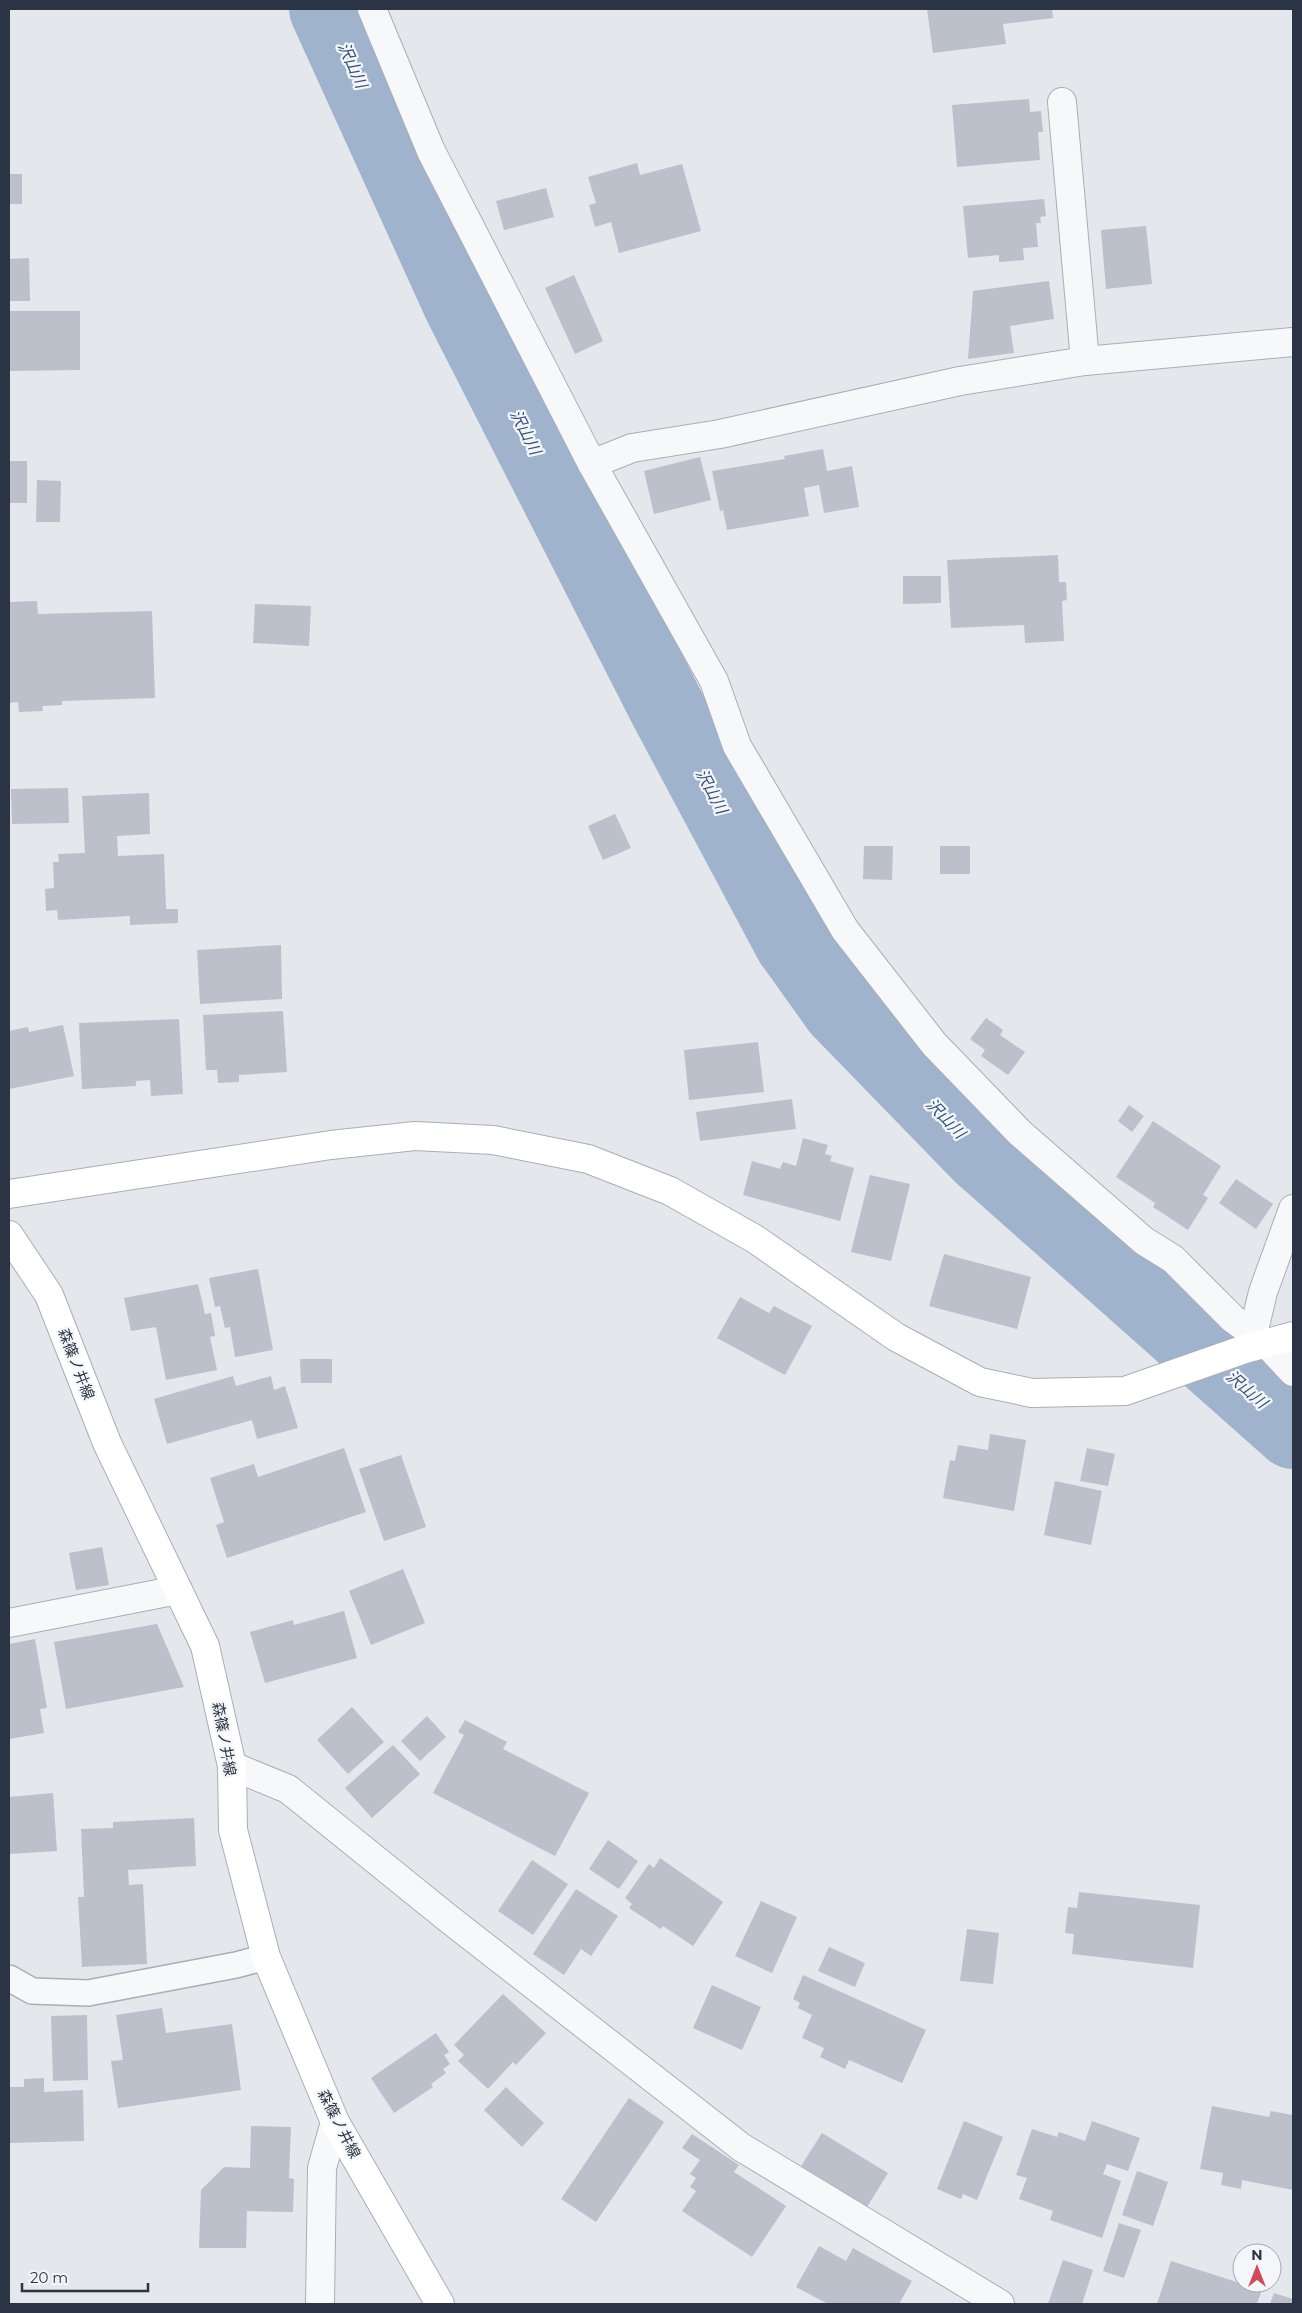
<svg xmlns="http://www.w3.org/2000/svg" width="1302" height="2313" viewBox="0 0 1302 2313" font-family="Montserrat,'Noto Sans JP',sans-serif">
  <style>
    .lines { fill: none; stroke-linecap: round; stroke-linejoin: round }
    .river { stroke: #9fb4cc; stroke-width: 76 }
    .building { fill: #bbc0ca }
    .lane-casing { stroke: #a9aeb7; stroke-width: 28 }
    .street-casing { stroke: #a9aeb7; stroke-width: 30 }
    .secondary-casing { stroke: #a9aeb7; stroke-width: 30 }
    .lane { stroke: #f7f8fa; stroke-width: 25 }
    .street { stroke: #f7f8fa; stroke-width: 28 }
    .secondary { stroke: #fff; stroke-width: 28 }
    .labels { text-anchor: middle; stroke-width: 4.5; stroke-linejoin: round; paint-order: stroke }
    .street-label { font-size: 15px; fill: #2b3445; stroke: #f4f6f9 }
    .water-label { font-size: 16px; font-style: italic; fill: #34527a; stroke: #f4f6f9 }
  </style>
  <rect width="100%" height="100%" fill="#e4e7ec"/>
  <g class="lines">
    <path class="river" d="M 327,9 L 462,306 L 667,708 L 792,942 L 840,1009 L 981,1154 L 1293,1431"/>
  </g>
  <g class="building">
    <path d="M 927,9 L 1052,9 L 1053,18 L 1003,24 L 1006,44 L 933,53 Z"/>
    <path d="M 1029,99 L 1030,112 L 1041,111 L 1043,132 L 1038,132 L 1040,160 L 957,167 L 952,105 Z"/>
    <path d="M 637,163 L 640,175 L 682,164 L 701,231 L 619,253 L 611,222 L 595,227 L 589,205 L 596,203 L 588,177 Z"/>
    <rect x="9" y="174" width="13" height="30"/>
    <path d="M 546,188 L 554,217 L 504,230 L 496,201 Z"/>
    <path d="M 1044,199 L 1046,216 L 1040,217 L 1041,223 L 1036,223 L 1038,247 L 1023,248 L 1024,260 L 999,262 L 999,255 L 968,258 L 963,206 Z"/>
    <path d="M 1146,226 L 1152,284 L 1106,289 L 1101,230 Z"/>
    <path d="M 29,258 L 30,301 L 9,301 L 9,259 Z"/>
    <path d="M 574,275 L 603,341 L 575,354 L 545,288 Z"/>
    <path d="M 1049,281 L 1054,319 L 1010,326 L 1014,353 L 968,359 L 973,291 Z"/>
    <path d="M 9,311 L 80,311 L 80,370 L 9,371 Z"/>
    <path d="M 823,449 L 827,471 L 852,466 L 859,507 L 824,513 L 819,485 L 804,488 L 809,516 L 727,530 L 723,510 L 720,511 L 712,471 L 785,459 L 784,456 Z"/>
    <path d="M 700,457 L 711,500 L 654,514 L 644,471 Z"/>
    <rect x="9" y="461" width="18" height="42"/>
    <path d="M 37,480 L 61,481 L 60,522 L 36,522 Z"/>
    <path d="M 1058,555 L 1059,582 L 1066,582 L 1067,600 L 1062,601 L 1064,641 L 1025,643 L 1024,625 L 951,628 L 947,560 Z"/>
    <path d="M 903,576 L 941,576 L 941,603 L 903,604 Z"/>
    <path d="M 37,601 L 38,614 L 152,611 L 155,698 L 62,701 L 62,705 L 42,706 L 43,711 L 19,712 L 18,702 L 9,703 L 9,602 Z"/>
    <path d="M 255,604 L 311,606 L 309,646 L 253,643 Z"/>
    <path d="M 68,788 L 69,823 L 12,824 L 11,789 Z"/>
    <path d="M 149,793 L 150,834 L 117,836 L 118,856 L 164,854 L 166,909 L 178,909 L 178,923 L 130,925 L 130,916 L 58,920 L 57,910 L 46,911 L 45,889 L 54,888 L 53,862 L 59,862 L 58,854 L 85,853 L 82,796 Z"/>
    <path d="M 615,814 L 631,848 L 603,860 L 588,826 Z"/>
    <path d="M 864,846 L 893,846 L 892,880 L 863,879 Z"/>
    <rect x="940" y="846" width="30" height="28"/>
    <path d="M 281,945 L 282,999 L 200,1004 L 197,950 Z"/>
    <path d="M 283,1011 L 287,1072 L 239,1075 L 239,1082 L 218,1083 L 217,1070 L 206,1070 L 203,1015 Z"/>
    <path d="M 986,1018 L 1003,1030 L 1000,1035 L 1025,1052 L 1008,1075 L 981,1056 L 985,1050 L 970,1039 Z"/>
    <path d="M 179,1019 L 183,1094 L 151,1096 L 150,1080 L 136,1081 L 136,1086 L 82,1089 L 79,1023 Z"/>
    <path d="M 63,1025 L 74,1076 L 9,1089 L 9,1031 L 28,1027 L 29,1032 Z"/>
    <path d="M 758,1042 L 764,1092 L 689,1100 L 684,1050 Z"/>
    <path d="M 792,1099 L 796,1129 L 700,1141 L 696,1112 Z"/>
    <path d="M 1129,1105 L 1144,1116 L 1132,1132 L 1118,1121 Z"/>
    <path d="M 1153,1121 L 1221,1166 L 1203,1195 L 1208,1198 L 1188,1230 L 1153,1207 L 1155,1203 L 1116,1177 Z"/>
    <path d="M 803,1138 L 828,1145 L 825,1154 L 832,1156 L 830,1161 L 854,1168 L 840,1221 L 743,1195 L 752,1161 L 780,1169 L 783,1162 L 796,1166 Z"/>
    <path d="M 870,1175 L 910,1184 L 891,1261 L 851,1252 Z"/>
    <path d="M 1236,1179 L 1273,1204 L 1256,1229 L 1219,1203 Z"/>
    <path d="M 944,1254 L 1031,1277 L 1017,1329 L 929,1306 Z"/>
    <path d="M 258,1269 L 273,1350 L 235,1357 L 230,1327 L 225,1328 L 220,1306 L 215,1307 L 209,1278 Z"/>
    <path d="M 198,1284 L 205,1314 L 211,1313 L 215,1336 L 210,1337 L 217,1370 L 166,1380 L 156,1327 L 131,1331 L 124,1298 Z"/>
    <path d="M 740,1297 L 769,1313 L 774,1306 L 812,1326 L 785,1375 L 717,1338 Z"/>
    <path d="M 300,1359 L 332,1359 L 332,1383 L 301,1383 Z"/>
    <path d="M 233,1376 L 236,1386 L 271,1376 L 274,1390 L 285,1386 L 298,1428 L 257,1439 L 252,1420 L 167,1444 L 154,1399 Z"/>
    <path d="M 990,1434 L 1026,1440 L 1014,1511 L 943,1498 L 950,1460 L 955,1461 L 958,1445 L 988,1450 Z"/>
    <path d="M 344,1448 L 366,1512 L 227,1558 L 216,1525 L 224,1522 L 210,1478 L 254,1464 L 258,1477 Z"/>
    <path d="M 1087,1448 L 1115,1454 L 1108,1486 L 1080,1481 Z"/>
    <path d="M 401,1455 L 426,1527 L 384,1541 L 359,1469 Z"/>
    <path d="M 1055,1481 L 1102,1491 L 1091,1545 L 1044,1535 Z"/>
    <path d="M 102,1547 L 109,1585 L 76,1590 L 69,1553 Z"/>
    <path d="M 403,1569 L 425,1623 L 371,1645 L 349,1591 Z"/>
    <path d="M 344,1611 L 357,1658 L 265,1683 L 250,1632 L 293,1620 L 294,1625 Z"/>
    <path d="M 157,1624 L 184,1687 L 66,1709 L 54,1642 Z"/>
    <path d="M 35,1639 L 47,1708 L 40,1709 L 44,1733 L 9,1739 L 9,1644 Z"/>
    <path d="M 352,1707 L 384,1742 L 348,1774 L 317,1740 Z"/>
    <path d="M 427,1716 L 446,1737 L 420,1761 L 401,1741 Z"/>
    <path d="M 465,1720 L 507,1742 L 503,1749 L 589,1793 L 555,1856 L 433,1793 L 464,1735 L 458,1732 Z"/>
    <path d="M 393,1745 L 420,1774 L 372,1818 L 345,1788 Z"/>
    <path d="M 53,1793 L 57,1851 L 9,1854 L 9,1797 Z"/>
    <path d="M 194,1818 L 196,1866 L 128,1870 L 129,1885 L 143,1884 L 147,1964 L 82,1967 L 78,1897 L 84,1897 L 81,1829 L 113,1828 L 113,1822 Z"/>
    <path d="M 608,1840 L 638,1861 L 619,1889 L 589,1869 Z"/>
    <path d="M 660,1858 L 723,1902 L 693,1946 L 663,1926 L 661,1929 L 629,1908 L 632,1904 L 625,1898 L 649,1864 L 654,1868 Z"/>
    <path d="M 532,1860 L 568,1884 L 533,1935 L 498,1911 Z"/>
    <path d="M 576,1889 L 618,1916 L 591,1956 L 581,1949 L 564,1975 L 533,1954 Z"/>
    <path d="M 1079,1892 L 1200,1905 L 1193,1968 L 1072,1954 L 1074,1934 L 1065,1933 L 1068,1907 L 1077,1908 Z"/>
    <path d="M 761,1901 L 797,1917 L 772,1973 L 735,1956 Z"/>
    <path d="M 967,1929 L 999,1933 L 993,1984 L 960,1981 Z"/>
    <path d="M 829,1947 L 865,1963 L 855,1987 L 818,1971 Z"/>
    <path d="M 803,1975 L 926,2030 L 902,2083 L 849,2060 L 845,2069 L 820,2057 L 824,2048 L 802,2038 L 812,2015 L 798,2008 L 800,2003 L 793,1999 Z"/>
    <path d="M 712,1985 L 761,2007 L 742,2050 L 693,2028 Z"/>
    <path d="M 503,1994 L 546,2033 L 516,2065 L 513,2062 L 488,2089 L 458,2061 L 464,2055 L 454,2045 Z"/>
    <path d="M 162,2008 L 166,2033 L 232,2024 L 241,2090 L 118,2108 L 111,2061 L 123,2060 L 116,2015 Z"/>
    <path d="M 87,2015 L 88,2080 L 53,2081 L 51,2016 Z"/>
    <path d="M 436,2033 L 449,2052 L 444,2055 L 450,2064 L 443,2069 L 446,2073 L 431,2084 L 433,2087 L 394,2113 L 371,2078 Z"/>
    <path d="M 44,2078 L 44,2092 L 83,2090 L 84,2141 L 9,2143 L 10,2087 L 24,2087 L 24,2079 Z"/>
    <path d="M 506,2087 L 544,2123 L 522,2147 L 484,2110 Z"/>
    <path d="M 629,2098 L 664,2122 L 596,2222 L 561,2199 Z"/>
    <path d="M 1212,2106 L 1269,2117 L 1271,2111 L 1293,2115 L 1293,2190 L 1242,2180 L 1241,2189 L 1221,2185 L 1223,2173 L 1200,2169 Z"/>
    <path d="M 964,2121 L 1003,2137 L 977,2200 L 963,2194 L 961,2199 L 937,2189 Z"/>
    <path d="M 1092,2121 L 1140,2138 L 1128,2171 L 1107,2164 L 1103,2174 L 1121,2181 L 1102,2238 L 1050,2220 L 1053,2211 L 1019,2199 L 1027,2178 L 1016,2175 L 1032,2129 L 1057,2137 L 1059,2132 L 1085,2141 Z"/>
    <path d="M 251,2126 L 291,2127 L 289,2178 L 294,2179 L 293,2212 L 247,2211 L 246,2248 L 199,2248 L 201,2190 L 224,2167 L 250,2168 Z"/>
    <path d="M 822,2133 L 888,2173 L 867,2207 L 801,2166 Z"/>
    <path d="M 692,2134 L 739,2165 L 734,2172 L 786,2206 L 752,2257 L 682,2211 L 696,2191 L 690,2187 L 696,2178 L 690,2174 L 700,2160 L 682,2148 Z"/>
    <path d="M 1137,2171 L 1168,2182 L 1153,2226 L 1122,2215 Z"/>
    <path d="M 1119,2223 L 1141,2230 L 1124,2278 L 1103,2271 Z"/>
    <path d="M 819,2246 L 846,2261 L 853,2248 L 912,2281 L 899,2304 L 828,2304 L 796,2287 Z"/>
    <path d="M 1063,2260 L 1093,2270 L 1082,2304 L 1048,2304 Z"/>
    <path d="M 1171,2261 L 1262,2290 L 1257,2304 L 1157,2304 Z"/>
    <path d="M 1274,2293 L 1293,2299 L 1293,2304 L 1270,2304 Z"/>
  </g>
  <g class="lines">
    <g class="lane-casing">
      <path id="lane" d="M 9,1978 L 32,1991 L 88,1993 L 236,1965 L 266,1957"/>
    </g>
    <g class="street-casing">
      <g id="street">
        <path d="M 372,9 L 431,151 L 592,464 L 714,681 L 737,746 L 845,930 L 934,1044 L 1020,1133 L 1144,1241 L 1173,1259 L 1233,1319 L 1266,1343 L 1293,1372"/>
        <path d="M 1062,102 L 1085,361"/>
        <path d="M 592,464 L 632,448 L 720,434 L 960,381 L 1085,361 L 1293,342"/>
        <path d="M 1253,1334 L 1263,1292 L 1293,1209"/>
        <path d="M 9,1623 L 178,1590"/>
        <path d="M 232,1766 L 288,1789 L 449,1919 L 741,2147 L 1000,2304"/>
        <path d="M 320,2304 L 322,2168 L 335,2122"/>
      </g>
    </g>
    <g class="secondary-casing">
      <g id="secondary">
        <path d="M 9,1194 L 331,1145 L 415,1136 L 493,1140 L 588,1159 L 670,1191 L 755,1239 L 896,1337 L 980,1382 L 1032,1393 L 1125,1391 L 1245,1349 L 1293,1336"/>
        <path d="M 9,1235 L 49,1295 L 107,1443 L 205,1646 L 232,1766 L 233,1830 L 266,1957 L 335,2122 L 440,2304"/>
      </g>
    </g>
    <use href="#lane" class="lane"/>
    <use href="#street" class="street"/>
    <use href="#secondary" class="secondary"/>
  </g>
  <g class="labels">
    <g class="street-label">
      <text transform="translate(76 1364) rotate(69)" y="5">森篠ノ井線</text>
      <text transform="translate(224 1739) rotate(80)" y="5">森篠ノ井線</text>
      <text transform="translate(339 2124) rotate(63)" y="5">森篠ノ井線</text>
    </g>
    <g class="water-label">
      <text transform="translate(353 65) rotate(66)" y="6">沢山川</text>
      <text transform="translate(526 432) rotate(63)" y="6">沢山川</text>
      <text transform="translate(712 791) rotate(62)" y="6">沢山川</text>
      <text transform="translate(946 1118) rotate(46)" y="6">沢山川</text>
      <text transform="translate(1247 1389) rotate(41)" y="6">沢山川</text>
    </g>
  </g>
  <rect width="1302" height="2313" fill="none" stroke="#2b3445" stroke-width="20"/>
  <g transform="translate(1257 2268)"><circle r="24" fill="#f4f6f9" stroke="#a4a8b1"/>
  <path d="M0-4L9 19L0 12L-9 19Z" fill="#d1495b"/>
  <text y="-8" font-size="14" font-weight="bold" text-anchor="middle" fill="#2b3445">N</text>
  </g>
  <path d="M22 2283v8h126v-8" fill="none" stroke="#2b3445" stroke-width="2.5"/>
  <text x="30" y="2283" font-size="15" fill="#2b3445" stroke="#f4f6f9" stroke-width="4" paint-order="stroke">20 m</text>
</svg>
